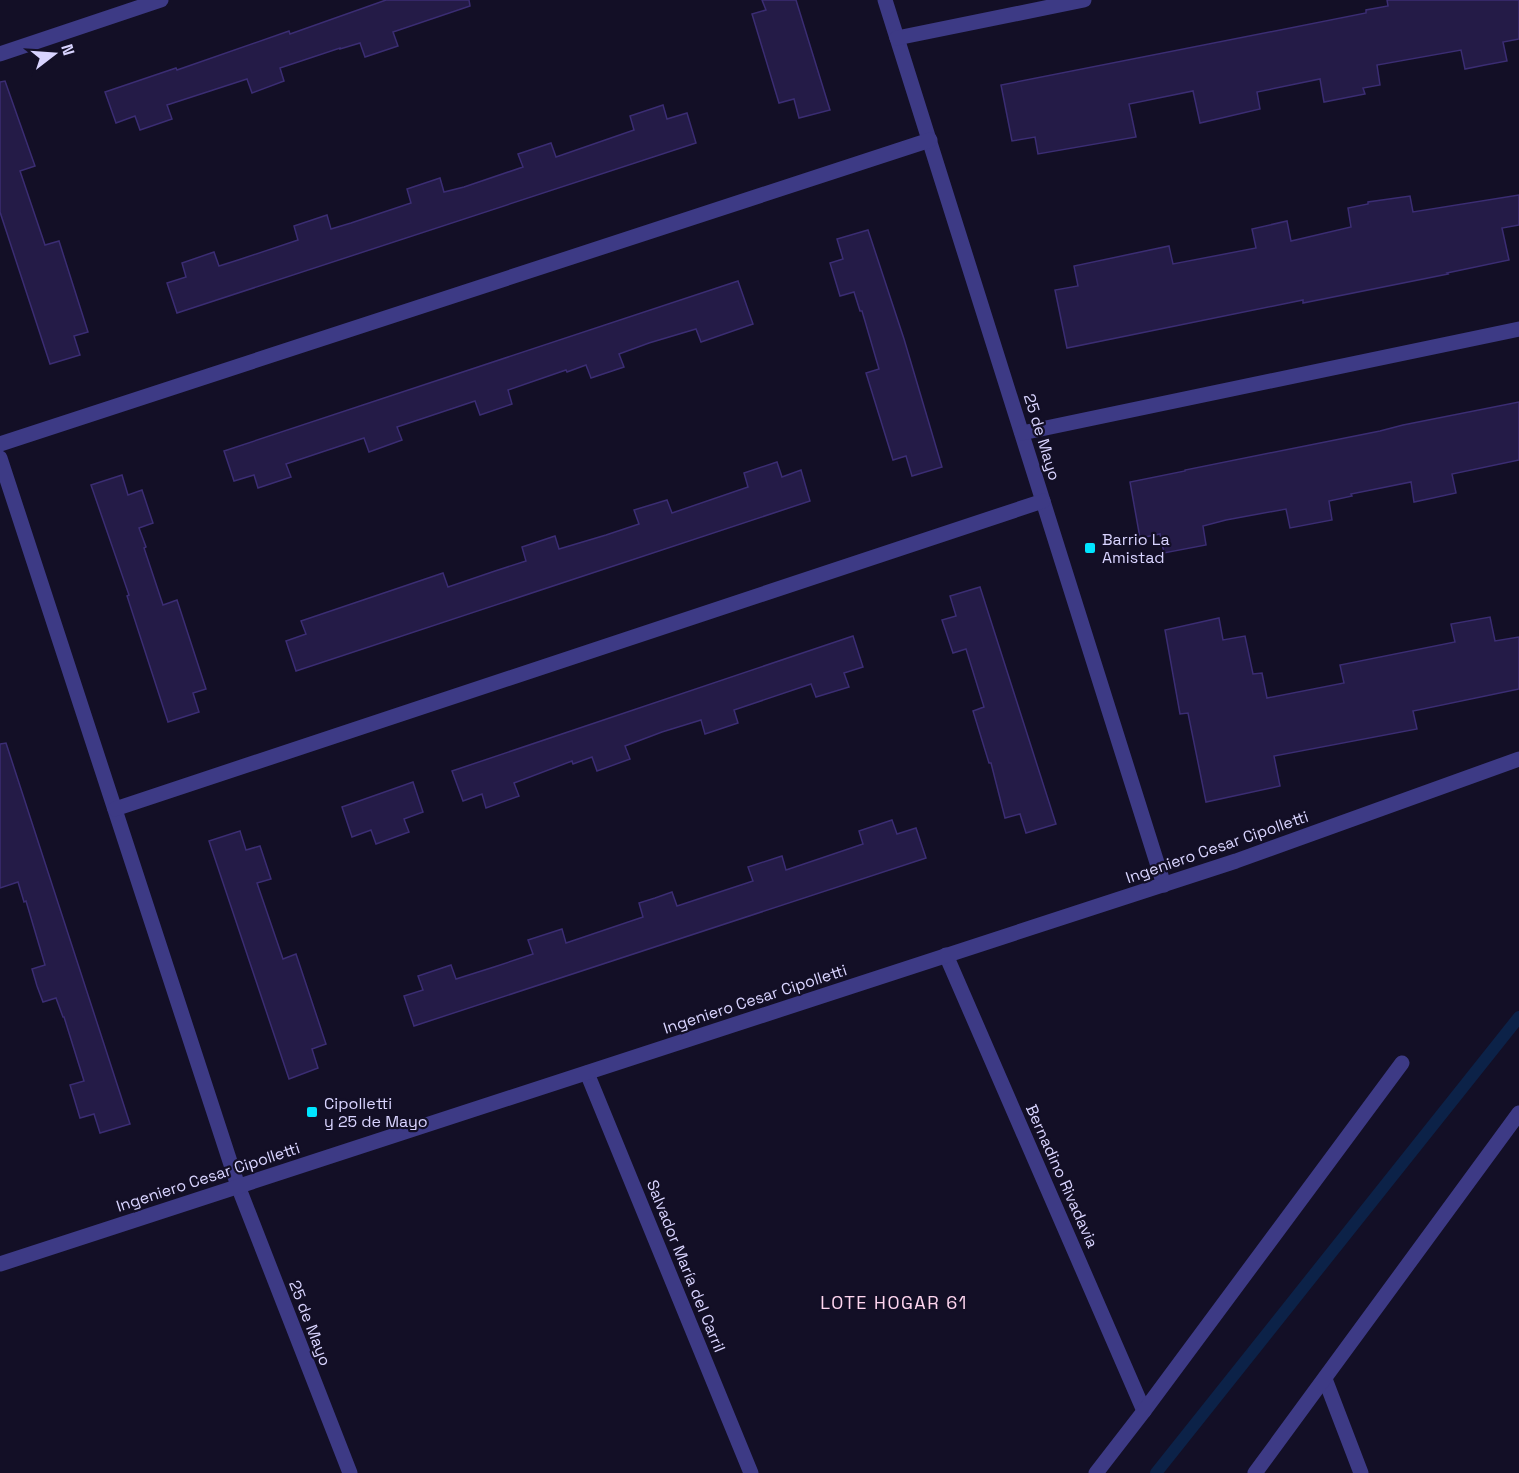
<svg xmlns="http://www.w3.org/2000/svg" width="1519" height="1473" viewBox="0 0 1519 1473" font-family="'Space Grotesk',sans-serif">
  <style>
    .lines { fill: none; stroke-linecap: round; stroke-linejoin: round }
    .stream { stroke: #0c2248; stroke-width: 12 }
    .building { fill: #241b47; stroke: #3b2d73; stroke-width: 1.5 }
    .minor { stroke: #3d3a85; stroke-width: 15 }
    .poi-dot { fill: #00e5ff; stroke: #130f26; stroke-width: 2 }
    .labels { text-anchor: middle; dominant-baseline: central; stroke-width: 4.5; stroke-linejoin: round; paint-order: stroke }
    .street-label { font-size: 16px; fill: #d9d4ff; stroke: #130f26 }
    .poi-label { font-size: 16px; fill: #d9d4ff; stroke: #130f26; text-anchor: start }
    .neighbourhood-label { font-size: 18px; letter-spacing: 1.5px; fill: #ffd6f0; stroke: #130f26 }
  </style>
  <rect width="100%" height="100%" fill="#130f26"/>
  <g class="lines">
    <polyline class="stream" points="1156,1473 1519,1017"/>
  </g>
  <g class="building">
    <polygon points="386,0 469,0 470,6 393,32 398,46 365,57 360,43 340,49 340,48 280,68 284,81 252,93 247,79 167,105 172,119 140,130 135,116 116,123 105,92 176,68 177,70 289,31 290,34"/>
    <polygon points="762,0 796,0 830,110 799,118 794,99 779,103 752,14 766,10"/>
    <polygon points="1387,0 1519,0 1519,39 1503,42 1507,61 1485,65 1465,69 1461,50 1377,65 1380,85 1363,88 1365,94 1324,102 1320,79 1257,92 1260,109 1200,123 1193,91 1129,104 1136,137 1038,154 1035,137 1012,141 1001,85 1366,13 1366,10 1388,6"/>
    <polygon points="5,81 35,166 20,171 45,245 59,241 88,332 74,336 80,355 50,364 0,212 0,82"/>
    <polygon points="663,105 667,119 687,113 696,143 177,313 167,283 186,277 182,263 214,252 219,266 238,260 298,240 294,226 327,215 331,229 351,223 411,203 407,189 440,178 444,192 464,187 523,167 518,154 551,143 556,157 634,130 630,116"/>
    <polygon points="1519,195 1519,225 1502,228 1509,260 1447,273 1448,274 1303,303 1303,300 1067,348 1055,290 1078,286 1074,266 1169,246 1173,264 1256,248 1252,229 1287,221 1291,241 1351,227 1348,208 1368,204 1368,202 1410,196 1413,212"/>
    <polygon points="868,230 904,339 942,467 912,476 906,456 893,460 866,373 879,369 862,311 860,311 854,292 840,296 830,263 843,259 837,239"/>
    <polygon points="738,281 753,324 701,342 696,329 649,343 619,354 624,367 591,378 586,365 567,372 566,370 508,390 512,404 480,415 475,401 397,427 402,440 369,452 364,438 286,464 291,477 258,488 254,475 234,481 224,451"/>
    <polygon points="1519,402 1519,460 1452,474 1456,493 1414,502 1411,482 1351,494 1352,496 1329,501 1332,520 1290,528 1286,509 1226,520 1203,526 1206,545 1164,553 1160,534 1140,538 1130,482 1185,471 1185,470 1380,431 1403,425"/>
    <polygon points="777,462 782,477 801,470 810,501 296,671 286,641 306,634 301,621 443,573 448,587 495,571 526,561 522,547 555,536 559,549 606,535 639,524 634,510 667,500 672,513 748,487 744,473"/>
    <polygon points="122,475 128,495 142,490 153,523 139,528 146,547 144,548 163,605 177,600 206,689 193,693 199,712 168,722 127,596 129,595 91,485"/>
    <polygon points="980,587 1056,824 1026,833 1020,814 1005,818 991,763 989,763 973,711 984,707 966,649 953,653 942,620 956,616 950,596"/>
    <polygon points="1490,617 1495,641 1519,637 1519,689 1413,711 1417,729 1274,756 1280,786 1206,802 1188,713 1180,714 1165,630 1219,618 1223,640 1245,636 1253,674 1262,673 1267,698 1344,683 1340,665 1455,642 1451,624"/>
    <polygon points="853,636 863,667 844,673 849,687 816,697 811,684 734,710 738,723 705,734 701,720 662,732 625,746 630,759 597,771 592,757 573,764 572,761 514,783 519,796 486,808 482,794 463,801 452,771"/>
    <polygon points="6,743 130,1124 100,1133 94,1114 80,1118 70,1085 84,1081 64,1017 63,1017 56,998 43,1002 37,986 32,969 45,965 26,901 24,902 18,882 0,888 0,744"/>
    <polygon points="413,782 423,812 404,819 409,832 376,844 371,830 352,837 342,807"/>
    <polygon points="892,820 897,834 916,828 926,858 414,1026 404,996 423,990 418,976 451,965 456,979 494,967 533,954 528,940 562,929 566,943 643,917 639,903 655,898 672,892 677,906 753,881 748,867 782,856 786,870 863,844 859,831"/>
    <polygon points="240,831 246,850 260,846 271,879 257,883 283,959 296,954 326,1044 312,1049 318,1068 289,1079 209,841"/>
  </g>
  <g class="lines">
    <g class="minor">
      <polyline points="885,0 1164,885"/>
      <polyline points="897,38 1084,0"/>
      <polyline points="0,54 161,0"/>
      <polyline points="1022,433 1519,329"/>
      <polyline points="0,444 930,140"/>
      <polyline points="0,458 238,1186 350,1473"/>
      <polyline points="115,809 1043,501"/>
      <polyline points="946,955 1144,1411"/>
      <polyline points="587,1073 751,1473"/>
      <polyline points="0,1264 1236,861 1519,759"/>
      <polyline points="1325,1379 1361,1473"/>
      <polyline points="1096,1473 1144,1411 1402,1063"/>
      <polyline points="1255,1473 1519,1113"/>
    </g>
  </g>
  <g class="poi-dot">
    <rect x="1084" y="542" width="12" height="12" rx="3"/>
    <rect x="306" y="1106" width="12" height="12" rx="3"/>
  </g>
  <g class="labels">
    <g class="street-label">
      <text transform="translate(1042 437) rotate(73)">25 de Mayo</text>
      <text transform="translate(1217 847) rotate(-19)">Ingeniero Cesar Cipolletti</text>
      <text transform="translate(755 999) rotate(-18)">Ingeniero Cesar Cipolletti</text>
      <text transform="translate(1062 1176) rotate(66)">Bernadino Rivadavia</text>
      <text transform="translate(208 1177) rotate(-18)">Ingeniero Cesar Cipolletti</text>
      <text transform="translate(686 1266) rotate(68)">Salvador María del Carril</text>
      <text transform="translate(310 1323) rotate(69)">25 de Mayo</text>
    </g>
    <g class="poi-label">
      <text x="1102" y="539">Barrio La<tspan x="1102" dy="18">Amistad</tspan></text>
      <text x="324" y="1103">Cipolletti<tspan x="324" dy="18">y 25 de Mayo</tspan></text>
    </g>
    <g class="neighbourhood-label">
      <text x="894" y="1302">LOTE HOGAR 61</text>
    </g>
  </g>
  <g transform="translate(54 54) rotate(73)" stroke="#130f26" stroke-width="4.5" paint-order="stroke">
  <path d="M0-4.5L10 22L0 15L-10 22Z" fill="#d9d4ff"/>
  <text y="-9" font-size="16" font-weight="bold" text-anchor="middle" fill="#d9d4ff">N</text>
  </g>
</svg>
